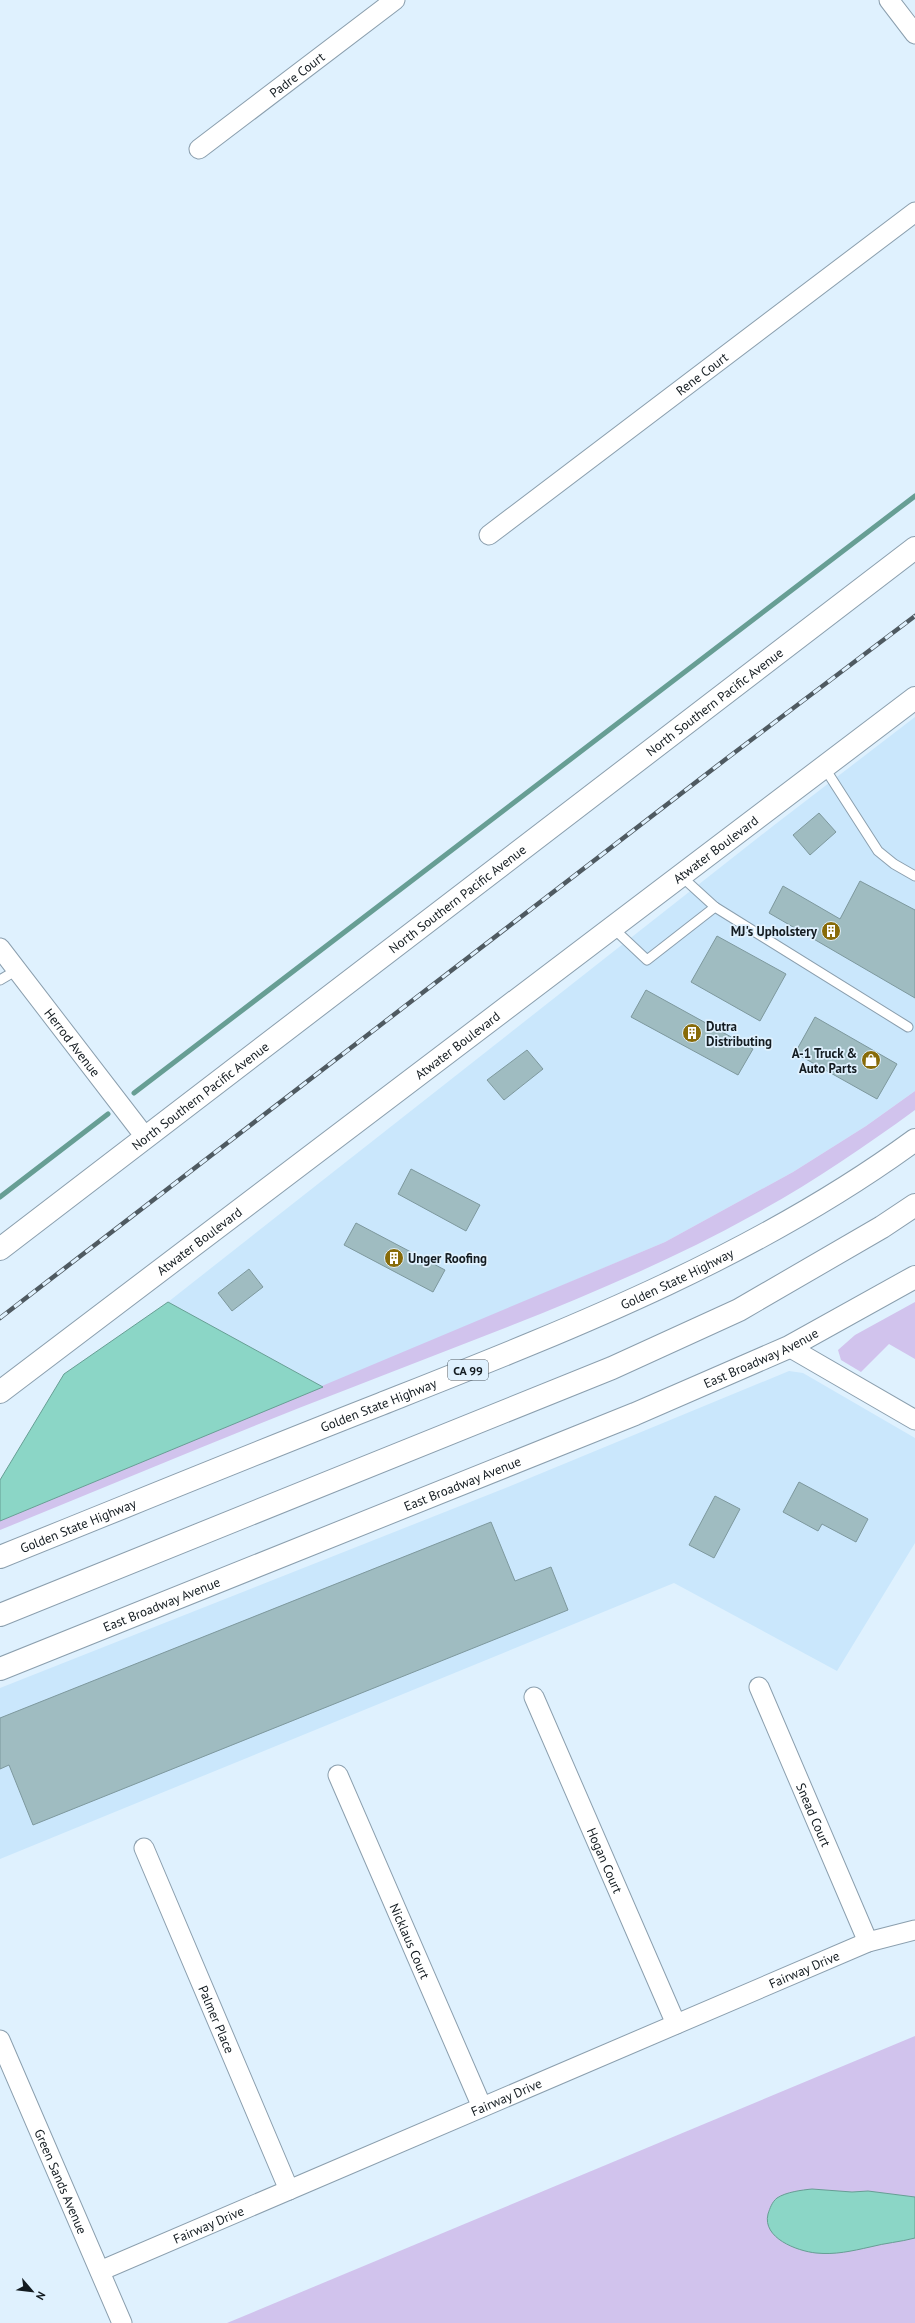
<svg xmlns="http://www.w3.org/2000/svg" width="915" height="2323" viewBox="0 0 915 2323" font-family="'PT Sans',sans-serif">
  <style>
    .built { fill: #cae7fc }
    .green { fill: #d1c3ed }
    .water { fill: #8bd6c6; stroke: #679e94 }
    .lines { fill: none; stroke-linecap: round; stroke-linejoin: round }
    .stream { stroke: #679e94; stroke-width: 5 }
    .building { fill: #9fbcc1; stroke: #7d989d }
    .lane-casing { stroke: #8b9fae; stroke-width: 11 }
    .street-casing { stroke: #8b9fae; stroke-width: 21 }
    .secondary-casing { stroke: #8b9fae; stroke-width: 24 }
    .highway-casing { stroke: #8b9fae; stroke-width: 24 }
    .lane { stroke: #fff; stroke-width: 9 }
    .street { stroke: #fff; stroke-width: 19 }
    .secondary { stroke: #fff; stroke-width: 22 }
    .highway { stroke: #fff; stroke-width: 22 }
    .rail-casing { stroke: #4f5a61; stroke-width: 4.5 }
    .rail { stroke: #dff1fe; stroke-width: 3; stroke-dasharray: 9; stroke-linecap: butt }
    .labels { text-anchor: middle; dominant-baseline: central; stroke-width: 3.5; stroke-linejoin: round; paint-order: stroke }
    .shield { fill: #dff1fe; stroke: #505b63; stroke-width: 1 }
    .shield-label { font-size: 12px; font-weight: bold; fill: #131b20 }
    .street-label { font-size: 13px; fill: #131b20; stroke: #dff1fe }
    .poi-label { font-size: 13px; font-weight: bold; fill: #131b20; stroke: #dff1fe; text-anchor: end }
  </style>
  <rect width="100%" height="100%" fill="#dff1fe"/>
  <g class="built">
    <polygon points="915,717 915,1091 866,1126 793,1172 665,1242 323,1387 168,1302 773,826"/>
    <polygon points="789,1371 803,1373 915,1438 915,1543 837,1671 674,1583 0,1859 0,1688 508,1487"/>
  </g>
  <g class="green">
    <path d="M915 1091V1110C863 1148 810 1184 753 1215 625 1286 485 1335 348 1389 231 1434 116 1483 0 1530V1521L665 1242 793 1172 866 1126Z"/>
    <polygon points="915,1302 915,1359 889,1344 861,1372 841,1360 838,1350 855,1335"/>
    <polygon points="915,2036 915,2323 227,2323"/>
  </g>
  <g class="water">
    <polygon points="168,1302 323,1387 0,1521 0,1480 64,1374"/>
    <path d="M812 2189 852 2192 868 2191 915 2197V2238C900 2242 885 2243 870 2247 852 2251 835 2255 816 2253 797 2251 762 2238 768 2214 770 2208 772 2202 777 2198 786 2192 802 2190 812 2189Z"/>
  </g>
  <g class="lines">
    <g class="stream">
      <polyline points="134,1093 915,496"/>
      <polyline points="0,1197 108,1114"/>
    </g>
  </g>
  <g class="building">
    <polygon points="819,813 836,832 810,855 793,835"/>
    <polygon points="860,881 915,910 915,998 769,913 783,886 840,919"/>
    <polygon points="717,936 786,974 760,1021 691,982"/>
    <polygon points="646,990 753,1049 738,1075 631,1017"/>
    <polygon points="815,1017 897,1064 877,1099 795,1053"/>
    <polygon points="527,1050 543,1069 504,1100 487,1080"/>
    <polygon points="411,1169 480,1205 466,1231 398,1194"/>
    <polygon points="356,1223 445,1270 433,1292 344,1245"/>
    <polygon points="249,1269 263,1287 232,1311 218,1293"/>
    <polygon points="799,1482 868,1519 856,1542 822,1524 818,1531 783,1512"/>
    <polygon points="715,1496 740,1509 714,1558 689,1545"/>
    <polygon points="491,1522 515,1581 551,1567 568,1610 33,1825 9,1765 0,1769 0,1718"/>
  </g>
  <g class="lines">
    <g class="lane-casing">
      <g id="lane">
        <polyline points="824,767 878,851 894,864 915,876"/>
        <polyline points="681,876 715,907 908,1027"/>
        <polyline points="613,928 647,960 715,907"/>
        <polyline points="0,980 17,970"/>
      </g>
    </g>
    <g class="street-casing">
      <g id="street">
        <polyline points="889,0 915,34"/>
        <path id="s1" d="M199 149 395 0"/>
        <path id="s2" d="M489 535 915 212"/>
        <path id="s3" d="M0 948 146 1138"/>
        <polyline points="789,1347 915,1420"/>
        <path id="s4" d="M759 1687 868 1942"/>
        <path id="s5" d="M534 1697 676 2024"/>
        <path id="s6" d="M338 1775 482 2107"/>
        <path id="s7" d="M144 1848 289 2190"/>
        <path id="s8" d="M0 2040 122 2323"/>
        <path id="s9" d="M100 2271 868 1942 915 1930"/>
      </g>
    </g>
    <g class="secondary-casing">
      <g id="secondary">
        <path id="s10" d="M0 1249 915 548"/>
        <path id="s11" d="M0 1392 915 698"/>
        <path id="s12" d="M0 1669 635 1414 789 1347 915 1277"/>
      </g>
    </g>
    <g class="highway-casing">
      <g id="highway">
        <path id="s13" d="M0 1557C127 1506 253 1454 381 1404 565 1331 754 1258 915 1140"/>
        <polyline points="0,1615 612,1368 739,1310 882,1227 915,1205"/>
      </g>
    </g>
    <use href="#lane" class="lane"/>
    <use href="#street" class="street"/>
    <use href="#secondary" class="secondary"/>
    <use href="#highway" class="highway"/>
    <g class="rail-casing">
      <polyline id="rail" points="0,1318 726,759 915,616"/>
    </g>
    <use href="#rail" class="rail"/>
  </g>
  <defs>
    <g id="building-disc" transform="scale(1)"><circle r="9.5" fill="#886b09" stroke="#dff1fe"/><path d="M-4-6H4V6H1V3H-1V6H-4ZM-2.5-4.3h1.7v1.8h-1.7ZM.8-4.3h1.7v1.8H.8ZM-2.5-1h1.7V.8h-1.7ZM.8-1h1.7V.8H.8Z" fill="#fff"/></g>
    <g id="shop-disc" transform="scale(1)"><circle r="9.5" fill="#886b09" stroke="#dff1fe"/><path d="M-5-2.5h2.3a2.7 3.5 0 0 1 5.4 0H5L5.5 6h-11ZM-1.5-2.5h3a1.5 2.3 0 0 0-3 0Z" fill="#fff"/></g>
  </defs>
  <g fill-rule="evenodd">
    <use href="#building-disc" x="831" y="931"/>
    <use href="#building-disc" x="692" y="1033"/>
    <use href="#shop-disc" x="871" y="1060"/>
    <use href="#building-disc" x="394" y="1258"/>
  </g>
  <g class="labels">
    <rect class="shield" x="448" y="1360" width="40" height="20" rx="3"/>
    <g class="shield-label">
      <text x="468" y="1370">CA 99</text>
    </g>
    <g class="street-label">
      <text stroke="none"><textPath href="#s1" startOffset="123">Padre Court</textPath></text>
      <text stroke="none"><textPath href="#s2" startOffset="267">Rene Court</textPath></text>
      <text stroke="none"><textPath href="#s10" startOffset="900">North Southern Pacific Avenue</textPath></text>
      <text stroke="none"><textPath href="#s11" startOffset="898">Atwater Boulevard</textPath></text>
      <text stroke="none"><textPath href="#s10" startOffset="576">North Southern Pacific Avenue</textPath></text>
      <text stroke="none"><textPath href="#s3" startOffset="119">Herrod Avenue</textPath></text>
      <text stroke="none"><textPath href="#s11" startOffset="574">Atwater Boulevard</textPath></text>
      <text stroke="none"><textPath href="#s10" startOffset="252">North Southern Pacific Avenue</textPath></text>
      <text stroke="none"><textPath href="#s11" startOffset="250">Atwater Boulevard</textPath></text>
      <text stroke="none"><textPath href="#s13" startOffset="732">Golden State Highway</textPath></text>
      <text stroke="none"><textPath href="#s12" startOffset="822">East Broadway Avenue</textPath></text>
      <text stroke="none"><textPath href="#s13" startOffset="408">Golden State Highway</textPath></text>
      <text stroke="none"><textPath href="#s12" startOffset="498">East Broadway Avenue</textPath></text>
      <text stroke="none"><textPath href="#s13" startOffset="84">Golden State Highway</textPath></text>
      <text stroke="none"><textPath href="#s12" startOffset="174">East Broadway Avenue</textPath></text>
      <text stroke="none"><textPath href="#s4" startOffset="139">Snead Court</textPath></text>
      <text stroke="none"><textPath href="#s5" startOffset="178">Hogan Court</textPath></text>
      <text stroke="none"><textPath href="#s6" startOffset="181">Nicklaus Court</textPath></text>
      <text stroke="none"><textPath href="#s9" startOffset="766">Fairway Drive</textPath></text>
      <text stroke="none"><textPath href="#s7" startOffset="186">Palmer Place</textPath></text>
      <text stroke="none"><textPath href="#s9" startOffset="442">Fairway Drive</textPath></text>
      <text stroke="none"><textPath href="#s8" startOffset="154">Green Sands Avenue</textPath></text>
      <text stroke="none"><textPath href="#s9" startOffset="118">Fairway Drive</textPath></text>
    </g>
    <g class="poi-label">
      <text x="817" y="931">MJ's Upholstery</text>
      <text x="706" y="1026" text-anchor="start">Dutra<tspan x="706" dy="15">Distributing</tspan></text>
      <text x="857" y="1053">A-1 Truck &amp;<tspan x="857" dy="15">Auto Parts</tspan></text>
      <text x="408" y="1258" text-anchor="start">Unger Roofing</text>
    </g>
  </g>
  <g transform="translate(32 2291) rotate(118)" stroke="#dff1fe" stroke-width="3" paint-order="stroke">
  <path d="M0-3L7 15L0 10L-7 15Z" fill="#131b20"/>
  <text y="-6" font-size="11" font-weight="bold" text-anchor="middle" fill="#131b20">N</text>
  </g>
</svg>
